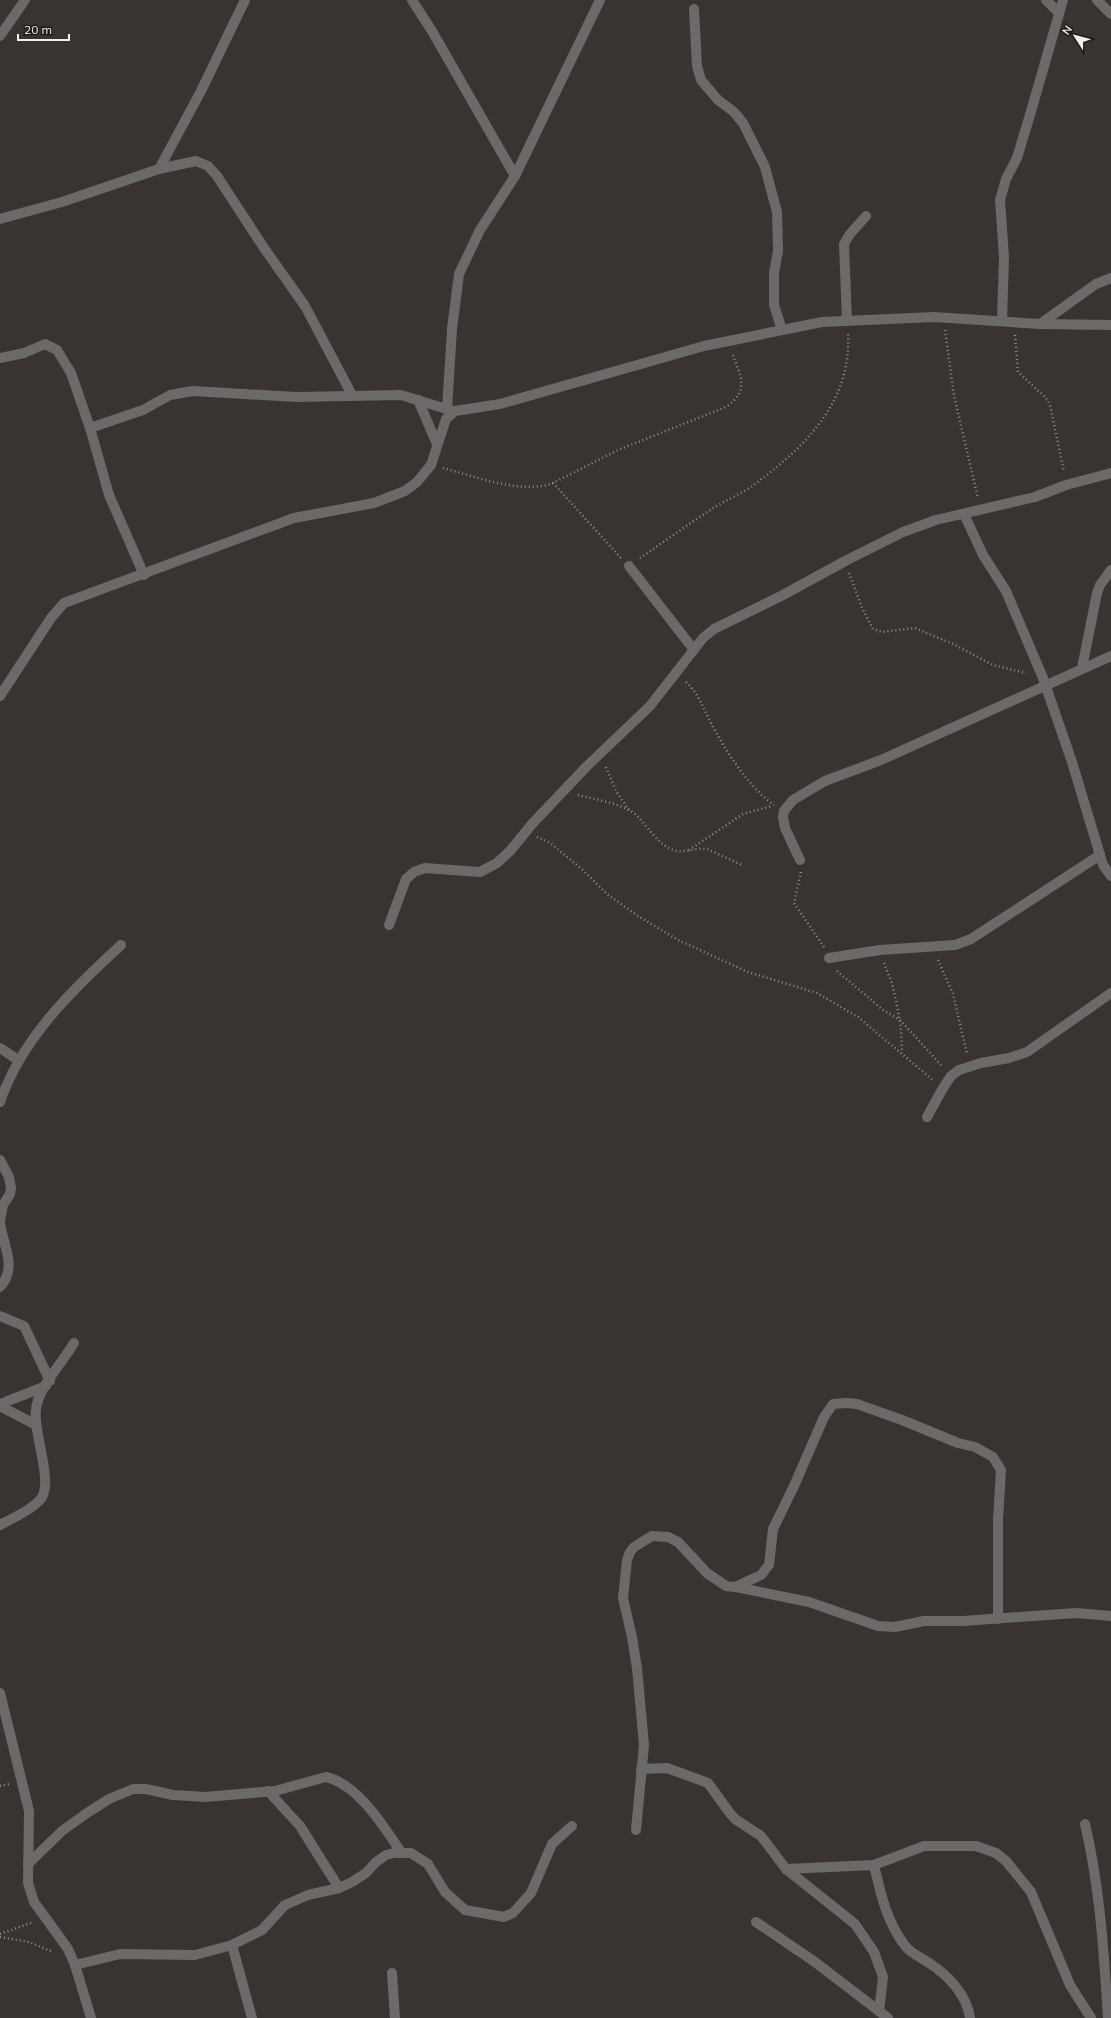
<svg xmlns="http://www.w3.org/2000/svg" width="1111" height="2018" viewBox="0 0 1111 2018" font-family="Mulish,sans-serif">
  <style>
    .lines { fill: none; stroke-linecap: round; stroke-linejoin: round }
    .path { stroke: #918d8a; stroke-width: 2.5; stroke-dasharray: 1 3; stroke-linecap: butt }
    .minor { stroke: #6c6969; stroke-width: 10 }
  </style>
  <rect width="100%" height="100%" fill="#393431"/>
  <g class="lines">
    <g class="path">
      <polyline points="945,330 954,396 978,498"/>
      <polyline points="1015,335 1018,372 1046,398 1050,405 1064,472"/>
      <path d="M443 468C474 476 522 495 553 483L618 450 726 407C750 390 741 377 732 353"/>
      <polyline points="553,483 621,558"/>
      <path d="M640 558C665 541 690 523 715 507 728 499 743 493 755 484 806 446 852 401 848 333"/>
      <polyline points="849,573 862,608 873,629 882,632 915,628 953,644 993,665 1026,673"/>
      <path d="M686 682C699 694 703 708 711 723 725 750 749 788 774 805"/>
      <polyline points="606,767 616,791 629,810"/>
      <path d="M578 795C593 799 625 804 636 815 648 826 657 844 673 850 685 854 696 847 707 849L742 865"/>
      <polyline points="537,837 549,842 584,871 607,894 638,916 678,940 748,972 817,993 858,1017 934,1081"/>
      <polyline points="689,850 743,814 772,806"/>
      <polyline points="801,872 794,903 824,947"/>
      <polyline points="938,960 953,994 967,1054"/>
      <path d="M884 963C886 970 890 977 892 984 898 1007 902 1030 902 1053"/>
      <polyline points="837,971 883,1010 900,1020 942,1066"/>
      <polyline points="0,1786 9,1784"/>
      <polyline points="0,1934 33,1922"/>
      <polyline points="0,1937 29,1942 53,1952"/>
    </g>
    <g class="minor">
      <polyline points="412,0 432,31 515,176"/>
      <polyline points="1046,0 1059,13"/>
      <polyline points="1097,0 1111,14"/>
      <polyline points="694,9 697,66 701,80 718,100 734,112 743,123 765,167 777,212 778,251 774,273 774,305 782,330"/>
      <polyline points="0,36 25,0"/>
      <polyline points="159,169 201,91 245,0"/>
      <polyline points="0,219 62,202 159,169 196,161 208,166 217,176 264,248 305,306 352,395"/>
      <polyline points="847,321 844,244 850,234 866,216"/>
      <polyline points="1002,321 1004,257 1000,200 1006,179 1017,158 1032,108 1063,0"/>
      <polyline points="1040,324 1096,284 1111,278"/>
      <polyline points="0,358 24,353 45,344 57,350 71,373 90,428 109,495 144,575"/>
      <polyline points="418,400 437,444"/>
      <polyline points="447,409 452,329 459,274 480,230 515,176 600,0"/>
      <polyline points="90,428 143,410 170,395 193,391 297,397 401,395 453,411"/>
      <polyline points="964,514 983,555 1006,591 1043,678 1072,762 1103,865 1111,876"/>
      <polyline points="629,566 694,650"/>
      <polyline points="1082,668 1097,593 1100,585 1111,570"/>
      <polyline points="0,696 51,618 64,603 294,518 374,503 405,491 417,482 431,465 446,419 455,411 500,404 704,346 822,322 934,317 1040,324 1111,325"/>
      <polyline points="800,860 785,828 783,817 784,811 793,800 825,781 881,760 1111,656"/>
      <polyline points="389,925 406,879 414,872 425,868 480,872 497,863 510,851 532,824 587,766 650,706 703,638 714,629 783,595 847,560 903,532 936,520 1035,497 1066,485 1111,473"/>
      <polyline points="829,958 880,950 955,945 971,939 1100,855"/>
      <polyline points="0,1048 18,1060"/>
      <path d="M0 1102C22 1038 72 990 121 945"/>
      <polyline points="927,1117 943,1088 951,1076 959,1070 981,1063 1009,1058 1027,1052 1111,993"/>
      <polyline points="0,1160 9,1177 11,1188 10,1194 3,1205 0,1220"/>
      <path d="M0 1223C3 1246 18 1267 0 1287"/>
      <polyline points="0,1316 24,1326 50,1381"/>
      <polyline points="0,1404 46,1386"/>
      <polyline points="0,1406 36,1425"/>
      <path d="M0 1525C13 1518 28 1512 39 1501 56 1486 32 1432 36 1409 38 1388 63 1362 74 1343"/>
      <polyline points="736,1587 809,1602 878,1626 895,1627 924,1621 963,1621 1076,1613 1111,1616"/>
      <polyline points="0,1693 29,1811 28,1883 34,1902 68,1949 75,1965 91,2018"/>
      <polyline points="641,1769 667,1768 708,1783 729,1812 735,1819 761,1836 786,1869 855,1924 874,1952 883,1977 879,2011"/>
      <polyline points="268,1791 300,1826 339,1888"/>
      <path d="M1085 1824C1100 1887 1104 1954 1108 2018"/>
      <polyline points="636,1830 644,1745 637,1668 632,1637 623,1598 627,1560 630,1552 634,1547 652,1536 668,1537 678,1542 707,1573 726,1586 735,1587 761,1575 769,1565 773,1529 794,1486 824,1417 833,1404 846,1403 857,1404 902,1420 958,1443 975,1447 993,1457 1001,1470 998,1520 998,1619"/>
      <path d="M28 1864 62 1831 87 1813 109 1799 133 1789H146L173 1795 205 1797 275 1791 326 1777C358 1784 384 1827 401 1852"/>
      <path d="M874 1865C881 1895 887 1923 906 1947 912 1954 922 1958 929 1963 948 1975 967 1995 970 2018"/>
      <polyline points="786,1869 874,1865 924,1846 976,1846 996,1853 1006,1861 1031,1892 1070,1985 1091,2018"/>
      <polyline points="756,1922 815,1962 888,2018"/>
      <polyline points="232,1945 252,2018"/>
      <polyline points="75,1965 120,1954 195,1955 232,1945 262,1930 285,1905 308,1895 339,1888 352,1882 366,1873 376,1862 386,1855 394,1853 411,1853 428,1864 445,1892 465,1910 504,1917 513,1913 531,1893 552,1844 572,1826"/>
      <polyline points="392,1973 395,2018"/>
    </g>
  </g>
  <g transform="translate(1075 36) rotate(306)" stroke="#1e1c1b" stroke-width="3" paint-order="stroke">
  <path d="M0-3L7 15L0 10L-7 15Z" fill="#f3f0ed"/>
  <text y="-6" font-size="11" font-weight="bold" text-anchor="middle" fill="#f3f0ed">N</text>
  </g>
  <path d="M18 34v6h51v-6" fill="none" stroke="#f3f0ed" stroke-width="2"/>
  <text x="24" y="34" font-size="12" fill="#f3f0ed" stroke="#1e1c1b" stroke-width="3" paint-order="stroke">20 m</text>
</svg>
